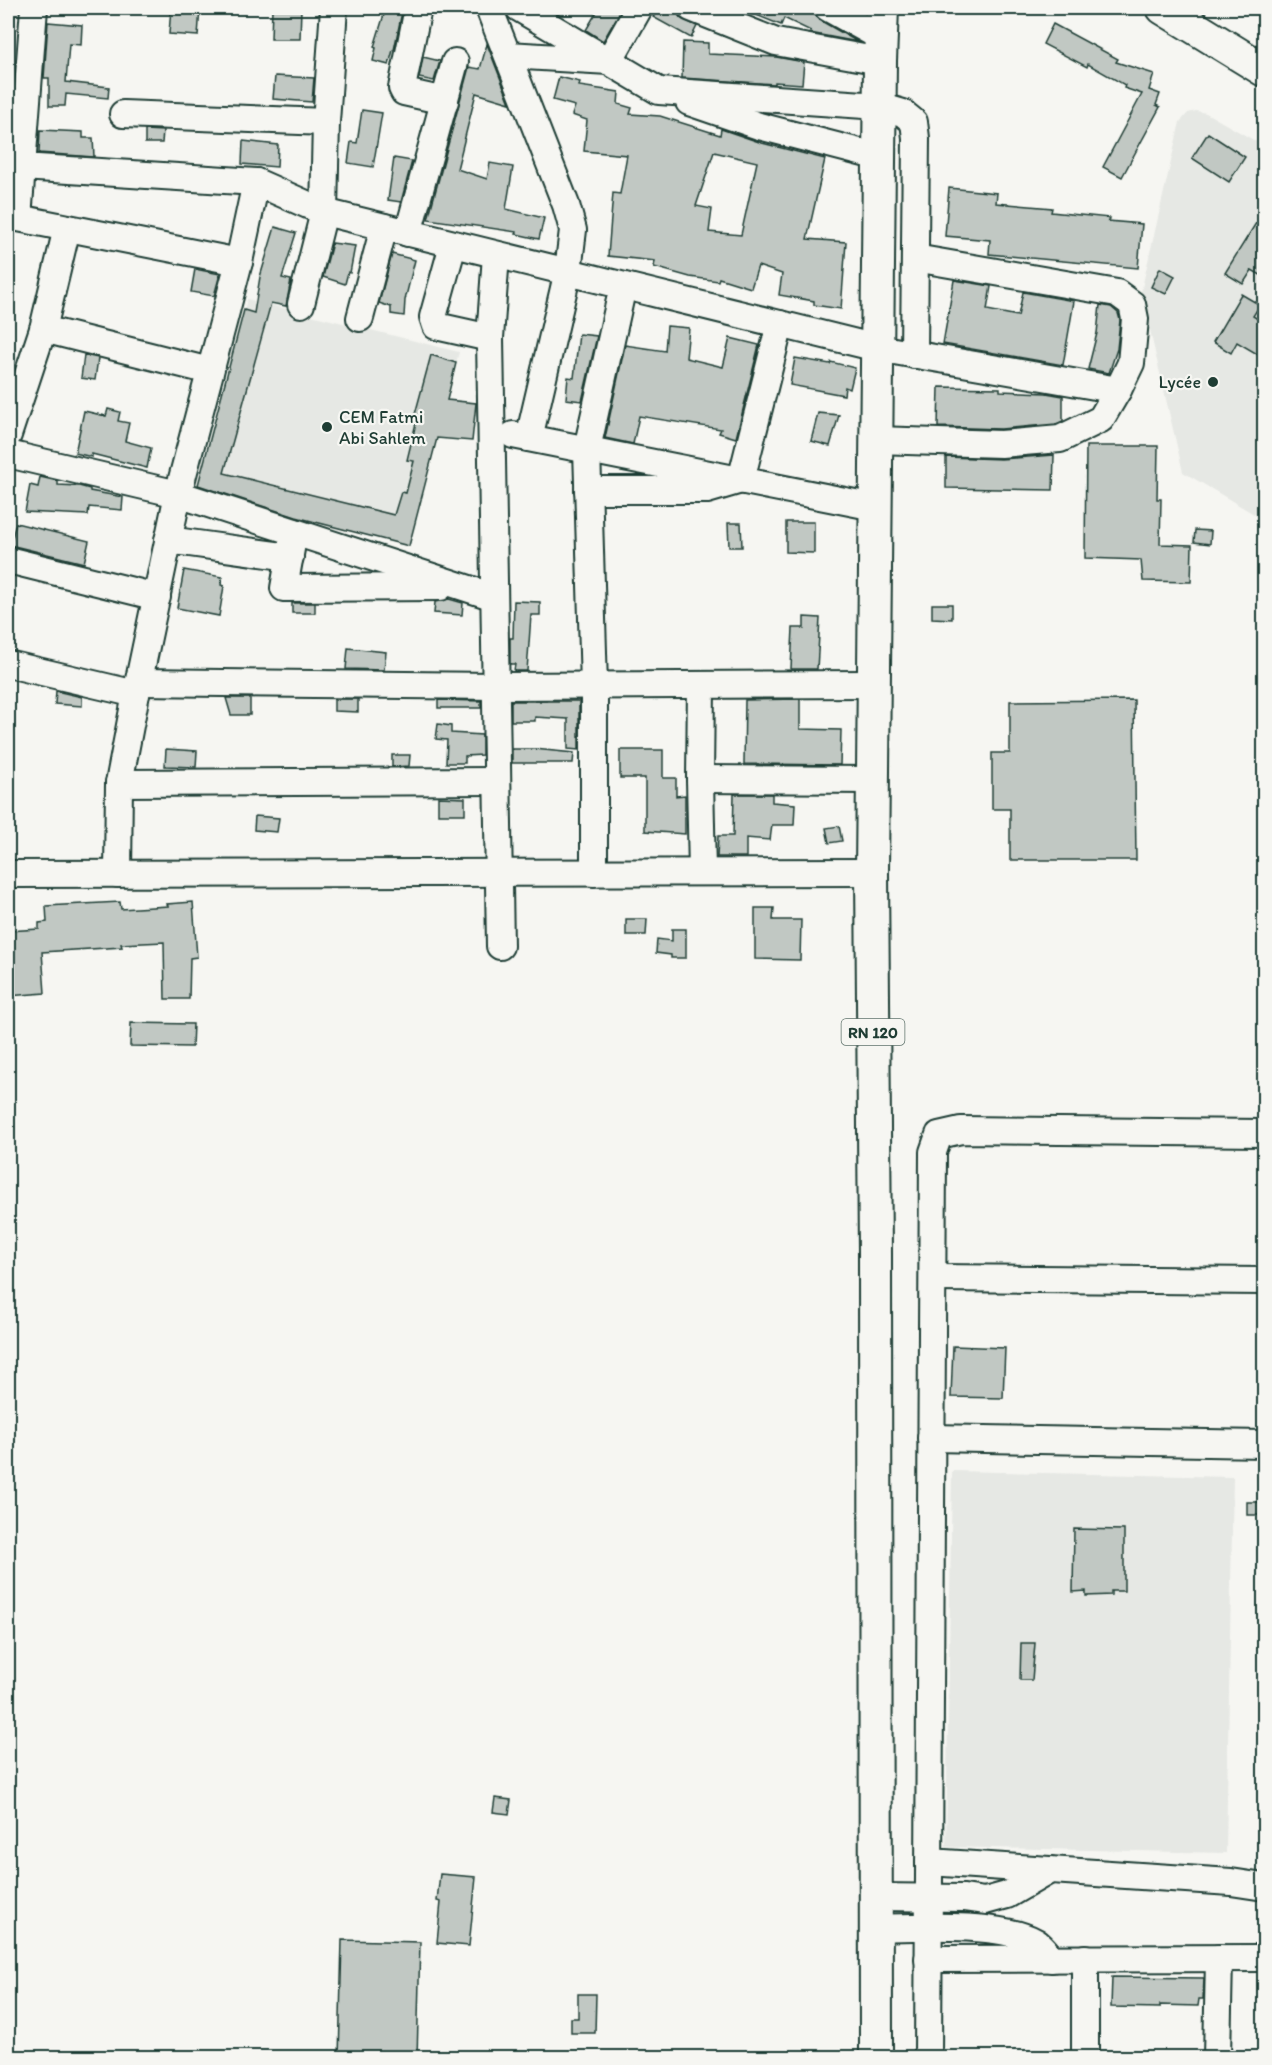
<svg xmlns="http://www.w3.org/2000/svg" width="1272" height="2065" viewBox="0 0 1272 2065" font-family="Itim,sans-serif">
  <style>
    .built { fill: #e6e8e4 }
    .building { fill: #c1c8c3; stroke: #1f3d34; stroke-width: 1.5; fill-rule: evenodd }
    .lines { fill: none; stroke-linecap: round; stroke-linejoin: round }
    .minor-casing { stroke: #1f3d34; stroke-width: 30 }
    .major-casing { stroke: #1f3d34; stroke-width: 36 }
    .minor { stroke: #f6f6f2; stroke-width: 26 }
    .major { stroke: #f6f6f2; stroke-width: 32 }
    .poi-dot { fill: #1f3d34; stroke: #f6f6f2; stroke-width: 2 }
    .labels { text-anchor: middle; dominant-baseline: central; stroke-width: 4.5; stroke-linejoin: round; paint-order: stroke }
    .shield { fill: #f6f6f2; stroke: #60746d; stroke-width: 1.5 }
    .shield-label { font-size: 16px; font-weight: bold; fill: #1f3d34 }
    .poi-label { font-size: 18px; fill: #1f3d34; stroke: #f6f6f2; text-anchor: end }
  </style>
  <rect width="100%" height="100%" fill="#f6f6f2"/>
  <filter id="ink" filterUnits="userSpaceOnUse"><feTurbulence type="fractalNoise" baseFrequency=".0167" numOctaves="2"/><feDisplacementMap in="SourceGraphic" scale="12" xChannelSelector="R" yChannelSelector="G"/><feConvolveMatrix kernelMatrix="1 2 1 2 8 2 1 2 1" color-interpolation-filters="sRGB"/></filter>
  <g filter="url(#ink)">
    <g class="built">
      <polygon points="1196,111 1206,113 1264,146 1264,520 1183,472 1141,292 1180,122 1188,113"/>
      <polygon points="247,299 459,352 409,546 196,491"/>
      <polygon points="952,1471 1233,1477 1226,1853 946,1847"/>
    </g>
    <g class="building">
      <polygon points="171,8 200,8 198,36 169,34"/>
      <polygon points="272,8 301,8 300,39 271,39"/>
      <polygon points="386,8 402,12 394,50 393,50 389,65 373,61 376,48 374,47"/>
      <polygon points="599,8 622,8 603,41 586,30"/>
      <polygon points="659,8 676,8 680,18 697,26 691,38 653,17"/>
      <polygon points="739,8 813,8 815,15 821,21 858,42 810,33 811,31 784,18 781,25"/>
      <polygon points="48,22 82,25 81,45 69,44 66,82 109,87 108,98 66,94 65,106 49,106 49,78 44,78"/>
      <polygon points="1053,24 1118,59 1116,62 1154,74 1149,90 1160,94 1156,105 1160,107 1122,177 1103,167 1142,94 1124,88 1125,85 1088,64 1087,67 1043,44"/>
      <polygon points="683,42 708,43 708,54 776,57 804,62 802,84 775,82 775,84 682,78"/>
      <polygon points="487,44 510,103 476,93 457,169 487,179 490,163 513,167 506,209 544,218 539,239 516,234 517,232 428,219 469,67 480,69"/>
      <polygon points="423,57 440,61 434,81 419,78"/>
      <polygon points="275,76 314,78 312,102 273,99"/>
      <path d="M559 77 580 82 579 86 619 92 618 104 632 108 630 114 660 116 720 135 721 129 762 143 825 159 807 239 846 242 841 309 814 305V301L779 295 782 274 758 266 751 288 719 278 718 281 690 277 654 267 655 261 608 256 613 193 620 194 627 155 584 151 587 120 572 115 575 106 553 100ZM714 152 757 162 741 235 709 232 712 209 696 206Z"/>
      <polygon points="362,110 382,113 373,167 348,163 351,142 357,143"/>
      <polygon points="40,130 83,132 83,138 93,138 94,157 39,153"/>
      <polygon points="145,130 163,131 162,143 145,143"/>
      <polygon points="1208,133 1245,157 1229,182 1192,158"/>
      <polygon points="243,141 278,145 277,167 242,164"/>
      <polygon points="394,158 412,161 401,202 388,200"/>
      <polygon points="949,188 997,193 996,203 1052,208 1051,212 1110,218 1108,221 1142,224 1138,268 989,254 990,240 945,236"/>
      <polygon points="1256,223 1264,228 1264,277 1252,270 1243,284 1225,273"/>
      <polygon points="275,227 296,233 282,278 291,280 286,306 271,303 224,473 394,515 401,492 406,493 414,461 407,460 417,419 414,418 431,355 456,363 447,400 476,403 472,441 437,438 409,546 296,517 198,485 244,310 254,313 260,277"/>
      <polygon points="332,243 355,246 350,273 348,272 345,284 323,277"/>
      <polygon points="392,254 415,260 405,300 404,316 391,314 391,307 379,303"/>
      <polygon points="1160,268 1175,276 1166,294 1151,287"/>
      <polygon points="195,269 220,274 214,296 191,292"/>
      <polygon points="954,280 991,286 987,310 1018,316 1023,292 1074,301 1063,365 943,344"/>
      <polygon points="1241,294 1260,305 1253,316 1264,323 1264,358 1237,342 1231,353 1213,342"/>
      <polygon points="1100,305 1111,307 1118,313 1120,320 1117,349 1109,373 1088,369 1097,333"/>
      <polygon points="667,326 689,328 686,358 723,367 730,338 759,345 736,438 719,433 721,429 639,416 633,444 605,438 625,345 665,351"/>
      <polygon points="579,334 597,336 582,401 566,399 568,377 574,378"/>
      <polygon points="84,355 98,358 95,380 81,378"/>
      <polygon points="795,358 830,364 831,362 855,368 850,389 845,387 844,395 790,385"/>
      <polygon points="939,387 1000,388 1000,391 1046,393 1063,396 1063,421 1056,424 1001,429 938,427"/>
      <polygon points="108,409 120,412 118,421 129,423 125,441 151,448 147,468 92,454 92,457 75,453 84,411 106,416"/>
      <polygon points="818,413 839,415 830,446 811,441"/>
      <polygon points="1086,446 1158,446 1157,499 1161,499 1160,544 1192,545 1191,582 1143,581 1141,560 1085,558"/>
      <polygon points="1054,455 1053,490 946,488 946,457 1001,459"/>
      <polygon points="40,477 58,481 58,485 79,486 90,489 90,491 123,497 122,510 89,507 88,515 25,512 30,485 38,487"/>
      <polygon points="786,522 814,522 814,553 786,552"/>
      <polygon points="16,523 89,541 84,563 10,545"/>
      <polygon points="728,523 741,523 742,547 729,547"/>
      <polygon points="1195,530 1211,531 1210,544 1194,542"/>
      <polygon points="184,570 222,577 221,585 224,586 219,616 177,608"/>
      <polygon points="449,599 463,603 462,615 434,613 435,602"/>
      <polygon points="514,601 540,602 540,615 531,615 527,671 514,671 515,664 510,664 510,638 513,638"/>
      <rect x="292" y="603" width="23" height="10"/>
      <polygon points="932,604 952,604 952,619 932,618"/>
      <polygon points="804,617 820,618 817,669 791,669 793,628 804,628"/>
      <polygon points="348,648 386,652 384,670 346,669"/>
      <polygon points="56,691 82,697 82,706 55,704"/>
      <polygon points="226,698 250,698 250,715 231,715"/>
      <polygon points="334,699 358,699 358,712 334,711"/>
      <polygon points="800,699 800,729 841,730 840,765 744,764 745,700"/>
      <polygon points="438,700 481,701 481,708 438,708"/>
      <polygon points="1134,700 1136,860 1010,860 1010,809 992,809 992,753 1010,753 1010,701"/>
      <polygon points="511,701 579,701 579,750 568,749 568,719 535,717 535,721 511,721"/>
      <polygon points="438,724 451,726 451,733 482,735 482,755 465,756 465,763 446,763 447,740 436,739"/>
      <polygon points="166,749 197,751 196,767 165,766"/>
      <polygon points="512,749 534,749 574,753 573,763 512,763"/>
      <polygon points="620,750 663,750 663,778 676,778 676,796 685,795 685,834 645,831 645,778 620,778"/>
      <polygon points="392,755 410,755 409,766 392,767"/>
      <polygon points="734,794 772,794 772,802 795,804 794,825 772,825 770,840 746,838 746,857 717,857 718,836 733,836"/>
      <polygon points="438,797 465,798 465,814 438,814"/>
      <polygon points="255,816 279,818 277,832 254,830"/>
      <polygon points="839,826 842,841 829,843 826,828"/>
      <polygon points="120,902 121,909 168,906 167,904 193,902 197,957 190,958 189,999 165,999 164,942 121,944 122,947 42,952 45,993 8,996 8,931 39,929 39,923 47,922 46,906"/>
      <polygon points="755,908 774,908 773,920 801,920 800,960 755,959"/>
      <polygon points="626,919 647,919 646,935 626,935"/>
      <polygon points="672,929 686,929 686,958 671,958 671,955 656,953 657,939 672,941"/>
      <polygon points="131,1023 193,1024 192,1047 130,1046"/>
      <polygon points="953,1346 1005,1348 1003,1398 951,1397"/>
      <rect x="1247" y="1502" width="17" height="13"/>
      <polygon points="1074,1529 1124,1530 1124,1591 1111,1591 1111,1595 1086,1596 1086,1591 1073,1592"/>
      <polygon points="1021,1643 1035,1643 1032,1680 1020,1680"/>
      <polygon points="495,1798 511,1800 509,1814 493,1812"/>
      <polygon points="440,1874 476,1877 469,1946 437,1943 441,1902 437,1901"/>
      <polygon points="342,1940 420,1942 417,2058 339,2058"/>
      <polygon points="1112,1977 1204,1978 1203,1999 1199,1999 1198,2006 1160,2005 1160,2008 1111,2007"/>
      <polygon points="578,1994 596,1994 595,2033 571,2033 571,2018 578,2018"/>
    </g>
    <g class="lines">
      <g class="minor-casing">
        <g id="minor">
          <polyline points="34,8 22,167 256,182 324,212 877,348 1118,390"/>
          <polyline points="418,8 402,88 404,92 445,101"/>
          <polyline points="489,8 566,205 573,230 568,271 529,438"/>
          <polyline points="519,8 659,91 879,106 903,113 914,122 916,138 914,355"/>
          <polyline points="691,8 776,42 880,61"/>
          <polyline points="828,8 880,37"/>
          <polyline points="508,55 609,61 639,8"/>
          <polyline points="689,102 759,126 879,157"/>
          <polyline points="123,114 326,122"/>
          <polyline points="22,167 18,218 239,262"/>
          <polyline points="408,233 455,62"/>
          <polyline points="453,245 433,317 436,326 490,338"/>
          <polyline points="496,255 490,338 500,946"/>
          <polyline points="301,304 324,212 326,122 334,8"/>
          <polyline points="360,318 384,227"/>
          <polyline points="43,329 210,371"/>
          <polyline points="8,435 43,329 67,228"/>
          <polyline points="513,435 875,507"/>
          <polyline points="876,440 1001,444 1060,439 1101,419 1118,390 1131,363 1135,319 1132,304 1117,293 915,258"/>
          <polyline points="8,454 178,494 494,597"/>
          <polyline points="588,490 707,490 741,480 780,324"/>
          <polyline points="294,532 284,588 440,587"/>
          <polyline points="168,540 290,557"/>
          <polyline points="8,560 157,597"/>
          <polyline points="8,664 136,694"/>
          <polyline points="140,682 495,686 873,684"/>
          <polyline points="701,685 700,779 702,872"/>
          <polyline points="700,779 873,780"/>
          <polyline points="119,783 497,781"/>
          <polyline points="594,873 594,686 587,449 623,286"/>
          <polyline points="8,874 872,872"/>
          <polyline points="118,874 119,783 136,694 178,494 239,262 256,182"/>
          <polyline points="933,1278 1264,1281"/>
          <polyline points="931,1438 1264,1444"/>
          <polyline points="929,1862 1231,1882 1264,1887"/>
          <polyline points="876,1897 964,1898 985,1901 1007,1895 1050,1870"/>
          <path d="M876 1928C917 1927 1001 1922 1036 1942 1042 1946 1047 1953 1052 1959"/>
          <polyline points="1085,1958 1085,2058"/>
          <polyline points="928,1959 1264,1958"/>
          <polyline points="928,2058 933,1152 939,1135 961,1130 1264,1133"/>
          <polyline points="1217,2058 1219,1958"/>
        </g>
      </g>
      <g class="major-casing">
        <g id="major">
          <polyline points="1163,8 1264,70"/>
          <polyline points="876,2058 875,1254 872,872 880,61 882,8"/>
        </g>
      </g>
      <use href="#minor" class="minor"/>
      <use href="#major" class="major"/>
    </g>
  </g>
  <g class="poi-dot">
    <circle cx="1213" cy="382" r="6"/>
    <circle cx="327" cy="427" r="6"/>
  </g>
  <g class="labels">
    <rect class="shield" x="841.5" y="1019" width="63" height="26" rx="4.5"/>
    <g class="shield-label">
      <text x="873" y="1032">RN 120</text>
    </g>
    <g class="poi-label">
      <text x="1201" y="382">Lycée</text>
      <text x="339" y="417" text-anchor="start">CEM Fatmi<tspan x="339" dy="21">Abi Sahlem</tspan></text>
    </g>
  </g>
  <rect width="1272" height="2065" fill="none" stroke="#f6f6f2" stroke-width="30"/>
  <rect x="15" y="15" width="1242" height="2035" fill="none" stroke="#1f3d34" stroke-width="2" filter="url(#ink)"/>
</svg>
